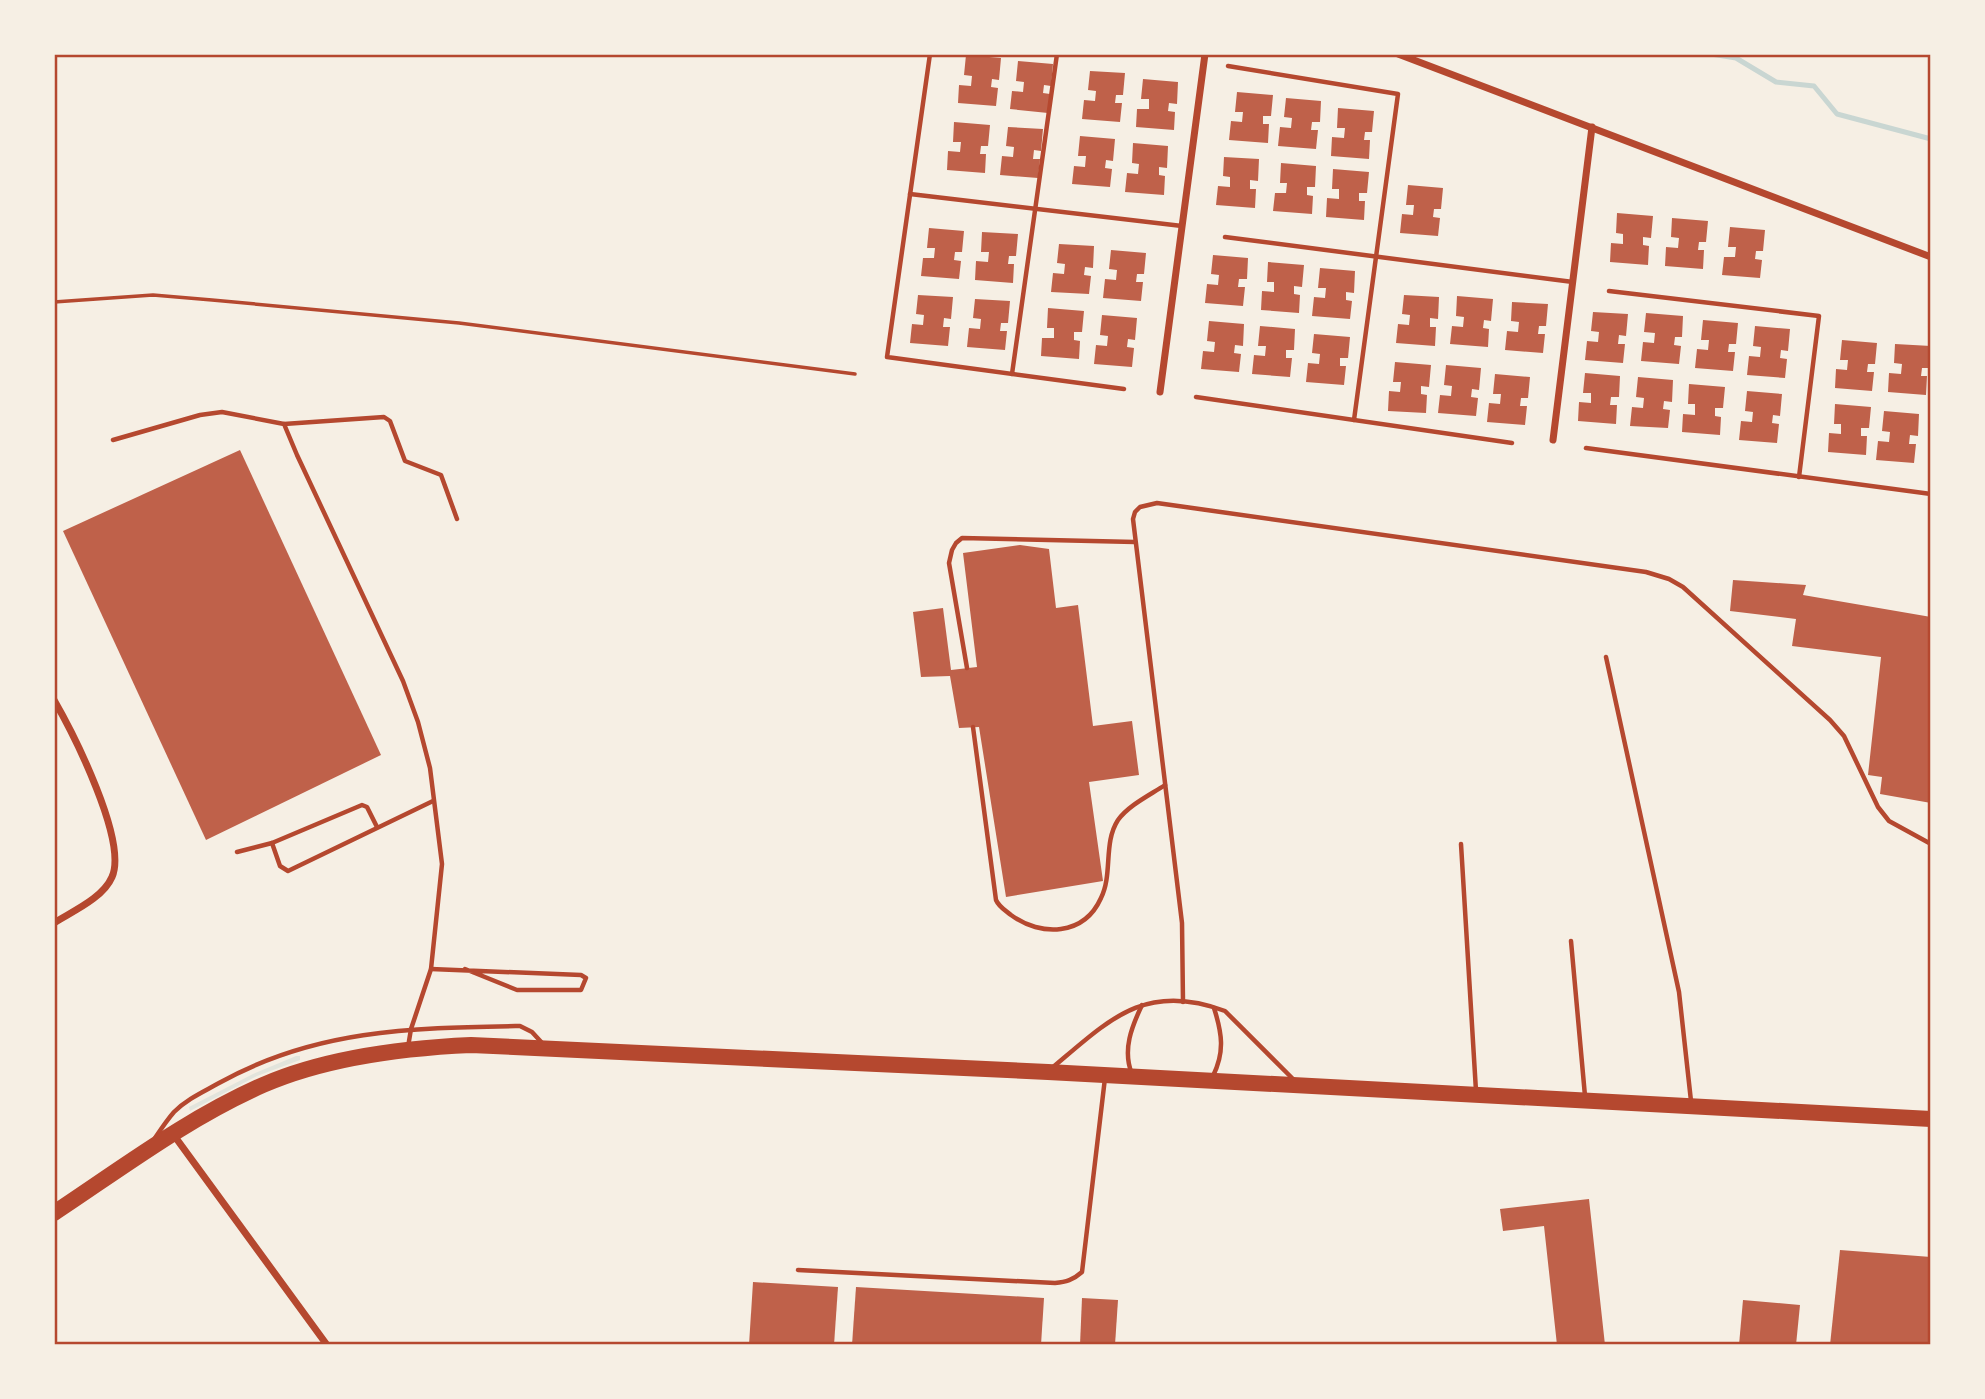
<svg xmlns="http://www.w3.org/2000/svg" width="1985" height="1399" viewBox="0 0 1985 1399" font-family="Barlow,sans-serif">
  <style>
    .green { fill: #e2e4dc }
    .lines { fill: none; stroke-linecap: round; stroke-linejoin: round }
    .stream { stroke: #c9d6d2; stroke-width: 5 }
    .building { fill: #bf614a }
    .path { stroke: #b5482f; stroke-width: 3.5 }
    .service { stroke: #b5482f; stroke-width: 4.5 }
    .minor { stroke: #b5482f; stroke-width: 7 }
    .primary { stroke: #b5482f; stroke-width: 16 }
    .neatline { fill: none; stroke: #b5482f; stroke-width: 2.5 }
  </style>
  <rect width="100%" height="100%" fill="#f6efe4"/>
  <polygon class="green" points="296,1056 300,1056 300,1060 257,1076 190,1111 189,1107 253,1074"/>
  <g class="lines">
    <polyline class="stream" points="1711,54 1736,58 1776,82 1814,86 1837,114 1931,139"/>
  </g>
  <g class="building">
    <polygon points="966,55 1001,58 999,80 992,79 991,87 998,88 996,106 958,103 959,85 971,86 972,76 964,75"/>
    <polygon points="1018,61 1053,64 1051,86 1044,85 1043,93 1050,94 1048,113 1010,109 1012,91 1023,92 1024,82 1016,81"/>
    <polygon points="1090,71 1125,73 1123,95 1116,95 1115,103 1122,103 1120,122 1082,119 1084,100 1095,101 1096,91 1088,90"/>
    <polygon points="1143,79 1178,82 1177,104 1169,103 1168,111 1175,112 1174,130 1136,127 1137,109 1149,109 1149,99 1141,99"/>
    <polygon points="1237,92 1273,95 1271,116 1263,116 1263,124 1269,124 1268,143 1229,140 1231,121 1242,122 1243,112 1235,112"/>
    <polygon points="1286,98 1321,101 1320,122 1312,122 1311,130 1318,130 1316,149 1278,146 1280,127 1291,128 1292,118 1284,117"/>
    <polygon points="1338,108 1374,111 1372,132 1365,132 1364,140 1370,140 1369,159 1331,156 1332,137 1344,138 1345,128 1337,128"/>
    <polygon points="954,122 990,125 988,146 981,146 980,154 986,154 985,173 947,170 948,151 960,152 961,142 953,142"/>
    <polygon points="1008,127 1043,129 1041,151 1034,150 1033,159 1040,159 1038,178 1000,175 1002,156 1013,157 1014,147 1006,146"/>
    <polygon points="1080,136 1115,139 1113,161 1106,160 1105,168 1112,169 1110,187 1072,184 1074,166 1085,167 1086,156 1078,156"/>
    <polygon points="1133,143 1168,146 1167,168 1159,167 1159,175 1165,176 1164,195 1125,192 1127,173 1138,174 1139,164 1132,163"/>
    <polygon points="1224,157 1259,159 1258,181 1250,180 1250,189 1256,189 1255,208 1216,205 1218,186 1230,187 1230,177 1223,176"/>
    <polygon points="1281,163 1316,166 1315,187 1307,187 1307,195 1313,196 1312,214 1273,211 1275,193 1286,193 1287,183 1280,183"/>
    <polygon points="1333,169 1369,172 1367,193 1359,193 1359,201 1365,201 1364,220 1326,217 1327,198 1339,199 1339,189 1332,189"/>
    <polygon points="1408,185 1443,188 1441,209 1434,209 1433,217 1440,218 1438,236 1400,233 1402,214 1413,215 1414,205 1406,205"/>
    <polygon points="1617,213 1653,216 1651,238 1643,237 1643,245 1649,246 1648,265 1610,262 1611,243 1623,244 1623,234 1616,233"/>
    <polygon points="1672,218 1708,221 1706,242 1699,242 1698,250 1704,250 1703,269 1665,266 1666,247 1678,248 1679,238 1671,237"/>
    <polygon points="1730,227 1765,230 1763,251 1756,251 1755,259 1762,260 1760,278 1722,275 1724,257 1735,257 1736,247 1728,247"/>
    <polygon points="929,228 964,231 962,252 955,252 954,260 961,261 959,279 921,276 923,258 934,258 935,248 927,248"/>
    <polygon points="982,232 1018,234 1016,256 1009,256 1008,264 1014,264 1013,283 975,280 976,261 988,262 989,252 981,252"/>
    <polygon points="1059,244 1094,246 1093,268 1085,267 1084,275 1091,276 1089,294 1051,292 1053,273 1064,274 1065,264 1057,263"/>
    <polygon points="1111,250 1146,253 1144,274 1137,274 1136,282 1143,282 1141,301 1103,298 1105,279 1116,280 1117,270 1109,269"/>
    <polygon points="1213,255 1248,258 1247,279 1239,279 1238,287 1245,287 1243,306 1205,303 1207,284 1218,285 1219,275 1211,274"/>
    <polygon points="1268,262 1304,265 1302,287 1294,286 1294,294 1300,295 1299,313 1261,310 1262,291 1274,292 1274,282 1267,282"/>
    <polygon points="1320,268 1355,271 1354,293 1346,292 1346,300 1352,301 1350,319 1312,316 1314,297 1325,298 1326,288 1318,288"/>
    <polygon points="918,295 953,297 951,319 944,318 943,327 950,327 948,346 910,343 912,324 923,325 924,315 916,314"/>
    <polygon points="1404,295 1439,297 1438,319 1430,318 1430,327 1436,327 1435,346 1396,343 1398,324 1409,325 1410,315 1402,314"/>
    <polygon points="1457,296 1493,299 1491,321 1484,320 1483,328 1489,329 1488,347 1450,344 1452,326 1463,327 1464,317 1456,316"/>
    <polygon points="975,299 1010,301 1008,323 1001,323 1000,331 1007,331 1005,350 967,347 969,328 980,329 981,319 973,318"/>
    <polygon points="1512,302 1548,304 1546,326 1539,326 1538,334 1545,334 1543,353 1505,350 1507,331 1518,332 1519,322 1511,321"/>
    <polygon points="1048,308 1084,311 1082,332 1074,332 1074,340 1080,341 1079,359 1041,356 1042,338 1054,338 1054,328 1047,328"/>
    <polygon points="1593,312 1628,314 1626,336 1619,335 1618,344 1625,344 1623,363 1585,360 1587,341 1598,342 1599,332 1591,331"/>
    <polygon points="1646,313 1683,316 1682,337 1675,337 1674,345 1681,346 1679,364 1641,361 1643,342 1654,343 1655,333 1644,332"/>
    <polygon points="1102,315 1137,318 1135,340 1128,339 1127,347 1134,348 1132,367 1094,364 1096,345 1107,346 1108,336 1100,335"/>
    <polygon points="1703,320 1738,323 1736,344 1729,344 1728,352 1735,352 1733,371 1695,368 1697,349 1708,350 1709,340 1701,340"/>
    <polygon points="1209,321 1244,324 1243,346 1235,345 1234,353 1241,354 1239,372 1201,369 1203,351 1214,352 1215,342 1207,341"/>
    <polygon points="1260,326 1295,329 1294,350 1286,350 1286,358 1292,358 1290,377 1252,374 1254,355 1265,356 1266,346 1258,346"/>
    <polygon points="1755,326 1790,329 1788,351 1781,350 1780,358 1787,359 1785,378 1747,375 1749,356 1760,357 1761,347 1753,346"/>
    <polygon points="1314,334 1350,337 1348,358 1340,358 1340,366 1346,366 1344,385 1306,382 1308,363 1319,364 1320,354 1312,353"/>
    <polygon points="1842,340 1877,343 1875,364 1868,364 1867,372 1874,372 1872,391 1835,388 1836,369 1847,370 1848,360 1840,360"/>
    <polygon points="1895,344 1931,346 1929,368 1922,368 1921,376 1927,376 1926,395 1888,392 1889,373 1901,374 1902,364 1894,363"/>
    <polygon points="1395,362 1431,365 1429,387 1421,386 1421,394 1427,395 1426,413 1388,411 1389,391 1400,392 1401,382 1393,382"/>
    <polygon points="1446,365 1481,368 1479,390 1472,389 1471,397 1478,398 1476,416 1438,413 1440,395 1451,396 1452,386 1444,385"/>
    <polygon points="1585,373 1620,376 1619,397 1611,397 1610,405 1617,405 1616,424 1578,421 1579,402 1591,403 1591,393 1583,393"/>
    <polygon points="1495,374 1530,377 1528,398 1521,398 1520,406 1527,406 1525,425 1487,422 1489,403 1500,404 1501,394 1493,394"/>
    <polygon points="1638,377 1673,380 1672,402 1664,401 1663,409 1670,410 1668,428 1630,426 1632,407 1643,408 1644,398 1636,397"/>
    <polygon points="1689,384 1725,387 1723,408 1715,408 1715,416 1721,417 1720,435 1682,432 1683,414 1695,415 1695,404 1688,404"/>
    <polygon points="1747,391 1782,394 1780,416 1773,415 1772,423 1779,424 1777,443 1739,440 1741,421 1752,422 1753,412 1745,411"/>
    <polygon points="1835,404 1871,407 1869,428 1861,428 1861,436 1867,436 1866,455 1828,452 1829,433 1841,434 1841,424 1834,424"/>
    <polygon points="1884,411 1919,414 1918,436 1910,435 1909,444 1916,444 1914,463 1876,460 1878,441 1889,442 1890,432 1882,431"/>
    <polygon points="240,450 381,755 206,840 63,531"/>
    <polygon points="1020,545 1049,549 1056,608 1078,605 1093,726 1132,721 1139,775 1089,782 1103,881 1006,897 979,727 959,728 950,676 921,677 913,612 943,608 951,670 977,667 963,553"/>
    <polygon points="1733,580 1806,585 1803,595 1931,617 1931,803 1880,794 1882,777 1868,775 1881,657 1792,646 1796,619 1730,611"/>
    <polygon points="1589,1199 1605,1345 1557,1345 1544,1226 1503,1231 1500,1209"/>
    <polygon points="1840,1250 1931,1257 1931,1345 1830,1345"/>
    <polygon points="753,1282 838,1287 834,1345 749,1345"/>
    <polygon points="856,1287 1044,1298 1041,1345 852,1345"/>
    <polygon points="1082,1298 1118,1300 1115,1345 1080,1345"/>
    <polygon points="1743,1300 1800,1305 1796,1345 1739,1345"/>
  </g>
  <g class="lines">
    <polyline class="path" points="54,302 153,295 212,300 459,323 855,374"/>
    <g class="service">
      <polyline points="930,54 887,357 1124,389"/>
      <polyline points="1228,66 1398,94 1354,420"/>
      <polyline points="910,194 1182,226"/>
      <polyline points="1225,237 1573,282"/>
      <polyline points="1609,291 1819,316 1799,477"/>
      <polyline points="1012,374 1057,54"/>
      <polyline points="1196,397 1512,443"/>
      <polyline points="284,424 384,417 390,421 405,461 441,475 457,519"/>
      <polyline points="113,440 200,415 222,412 284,424 297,455 403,681 418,722 430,768 442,864 431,969 411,1029 408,1047"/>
      <polyline points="1586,448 1931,494"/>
      <polyline points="1606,657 1679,992 1691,1101"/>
      <polyline points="967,668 949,563 952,550 956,543 962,538 1135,542"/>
      <path d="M973 727 996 900C999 907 1005 910 1011 915 1041 937 1084 936 1101 898 1113 874 1103 843 1118 820 1129 805 1150 795 1165 785"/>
      <polyline points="272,843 280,866 288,871 433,801"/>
      <polyline points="1461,844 1476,1091"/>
      <polyline points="237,852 272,843 362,805 367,807 377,827"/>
      <polyline points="1571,941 1585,1096"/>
      <polyline points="431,969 581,975 586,978 581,990 517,990 465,969"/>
      <polyline points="1183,1002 1182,923 1133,519 1135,512 1140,507 1157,503 1646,572 1669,579 1683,587 1830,720 1844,736 1878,807 1889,821 1931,844"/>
      <path d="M1052 1068C1109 1020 1145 981 1225 1011L1293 1079"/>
      <path d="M1132 1074C1122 1050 1132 1026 1142 1005"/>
      <path d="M1213 1076C1225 1052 1222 1033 1214 1008"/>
      <path d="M155 1138C161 1129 167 1120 174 1112 187 1099 203 1092 219 1083 316 1029 412 1028 520 1026L532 1032 543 1044"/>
      <path d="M798 1270 1055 1283C1066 1282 1073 1280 1082 1272L1105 1078"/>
    </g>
    <g class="minor">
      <polyline points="1398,54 1931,257"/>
      <polyline points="1160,392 1205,54"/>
      <polyline points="1553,440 1592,127"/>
      <path d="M54 700C73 733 128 841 112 877 103 898 73 911 54 923"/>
      <polyline points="173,1134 327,1345"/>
    </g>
    <path class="primary" d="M54 1213C122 1168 188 1118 263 1085 325 1058 404 1048 471 1045L1048 1072 1931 1119"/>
  </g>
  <rect width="1985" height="1399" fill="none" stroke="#f6efe4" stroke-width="112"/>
  <rect x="56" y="56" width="1873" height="1287" class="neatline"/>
</svg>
